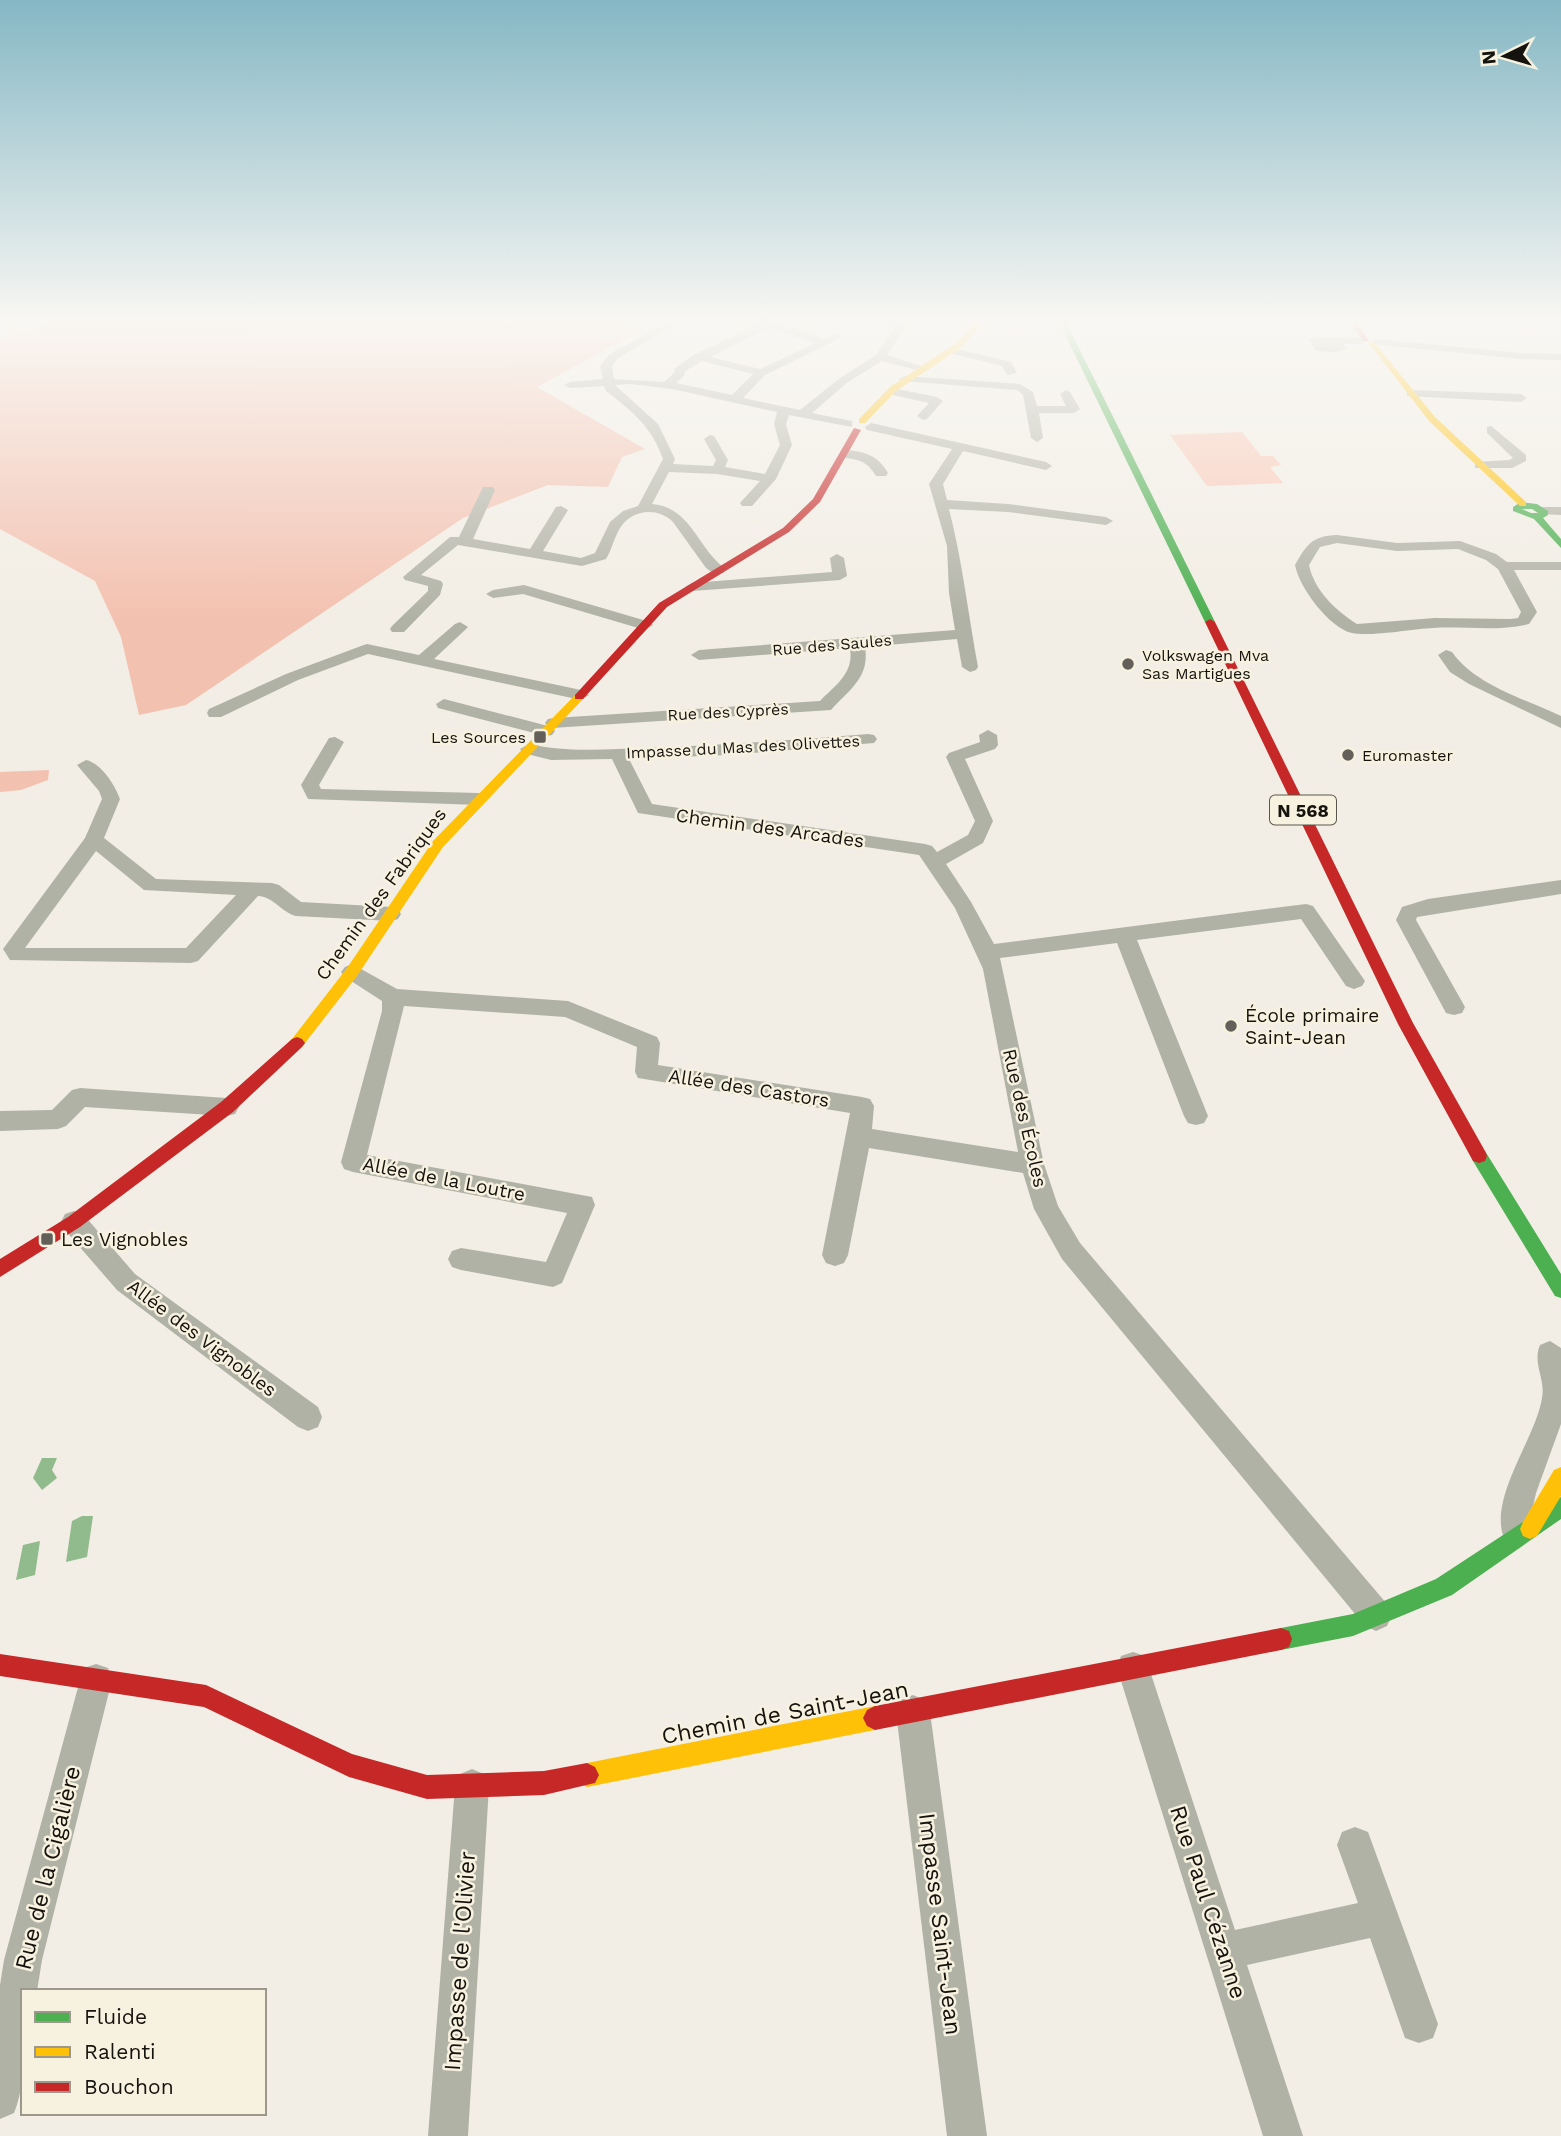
<svg xmlns="http://www.w3.org/2000/svg" width="1561" height="2136" viewBox="0 0 1561 2136" font-family="'Work Sans',sans-serif">
  <style>
    .green { fill: #f9c7b6 }
    .forest { fill: #f3c1b0 }
    .water { fill: #91bb8d }
    .lines { fill: none; stroke-linecap: round; stroke-linejoin: round }
    .street { fill: #b1b2a6; fill-rule: evenodd }
    .fast { fill: #4caf50; fill-rule: evenodd }
    .slow { fill: #ffc107; fill-rule: evenodd }
    .jam { fill: #c62828; fill-rule: evenodd }
    .poi-dot { fill: #626059; stroke: #f7f1e0; stroke-width: 2.5 }
    .labels { text-anchor: middle; dominant-baseline: central; stroke-width: 5; stroke-linejoin: round; paint-order: stroke }
    .far-street-label { font-size: 16px; fill: #15130d; stroke: #f7f1e0 }
    .far-poi-label { font-size: 16px; fill: #15130d; stroke: #f7f1e0; text-anchor: start }
    .shield { fill: #f7f1e0; stroke: #59564c; stroke-width: 2 }
    .shield-label { font-size: 18px; font-weight: bold; fill: #15130d }
    .street-label { font-size: 19px; fill: #15130d; stroke: #f7f1e0 }
    .poi-label { font-size: 19px; fill: #15130d; stroke: #f7f1e0; text-anchor: start }
    .near-street-label { font-size: 23px; fill: #15130d; stroke: #f7f1e0 }
  </style>
  <rect width="100%" height="100%" fill="#f2eee5"/>
  <polygon class="green" points="1242,432 1261,456 1273,456 1281,465 1270,467 1283,483 1207,486 1170,435"/>
  <g class="forest">
    <polygon points="54,320 609,320 642,330 537,387 645,449 622,457 608,487 548,485 463,518 186,705 139,715 121,637 95,581 0,529 0,338 55,323"/>
    <polygon points="49,770 48,780 21,790 0,792 0,772"/>
  </g>
  <g class="water">
    <polygon points="42,1458 57,1458 52,1470 57,1478 42,1490 33,1478"/>
    <polygon points="82,1516 93,1516 87,1557 66,1562 72,1521"/>
    <polygon points="40,1541 35,1575 16,1580 23,1545"/>
  </g>
  <g class="lines">
    <g class="street">
      <path d="M670 320H683L618 358 612 366 614 379 664 382 674 373 675 368 694 355 757 325 748 320H770L825 339 837 334 842 337 765 375 743 398 800 410 840 378 876 355 895 327 853 320 906 322 907 324 887 355 927 368 921 371 882 361 848 382 812 413 852 421V427L789 415 786 424 792 445 776 479 752 506H742L740 503 760 481 717 474 669 472 652 504C690 507 697 546 723 567L725 570 723 573H713L706 568 673 522C658 507 632 509 620 528 614 538 612 549 606 559L582 566 458 545 421 575 441 581 443 584 440 595 404 632H392L390 629 392 626 428 591V586L405 580 403 577 450 537H459L483 487H493L495 490 473 539 530 549 556 507 561 506 568 510 543 551 581 558 595 553 610 522 623 511 638 506 663 459C652 427 632 411 606 391L604 386 570 388 564 385 570 382 603 379 600 366 610 354ZM768 328 816 343 760 369 710 357ZM702 361 753 374 732 395 676 383 684 376 685 371ZM630 384 672 389 777 412 774 424 780 445 765 474 725 467 728 460 714 436 710 435 704 439 716 460 713 466 673 464 675 459 658 424 615 385Z"/>
      <path d="M1314 337 1361 338 1366 341 1361 344H1343L1346 348C1340 354 1324 352 1315 350L1309 340Z"/>
      <polygon points="1376,339 1521,353 1561,354 1561,360 1521,359 1372,344 1371,342"/>
      <polygon points="953,348 1011,362 1017,373 1007,375 1002,366 949,353 947,351"/>
      <polygon points="905,376 1020,384 1033,392 1037,406 1066,406 1060,394 1066,390 1070,392 1080,409 1074,413 1039,413 1043,438 1037,442 1031,438 1023,395 1017,390 901,381 899,379"/>
      <polygon points="892,388 937,397 943,401 927,419 923,420 917,416 929,403 888,394 888,390"/>
      <polygon points="1411,390 1521,394 1527,398 1521,402 1407,396 1407,392"/>
      <path d="M871 423 1046 462 1052 466 1046 470 963 451 943 484 947 500 1008 504 1106 517 1113 521 1106 525 1008 512 949 509C962 559 968 613 978 667L976 670 970 672 962 667 957 639 865 647C870 677 850 689 831 710L552 728 555 731 552 735 546 736 438 708 436 704 444 699 548 726 545 723 548 719 554 718 820 701C837 684 854 673 850 648L699 660 691 655 699 650 955 630 949 593 947 546 929 484 952 449 867 430 865 427Z"/>
      <polygon points="1491,426 1526,455 1526,461 1512,468 1475,468 1475,462 1509,460 1513,458 1487,433 1487,427"/>
      <path d="M844 450C864 451 878 455 888 473L886 476H876C866 459 857 460 840 457V451Z"/>
      <polygon points="1544,507 1561,507 1561,515 1539,514 1539,508"/>
      <path d="M1337 535 1397 543 1460 541 1496 554 1507 562H1561V570H1514L1537 612 1529 624C1498 632 1465 626 1433 628 1412 629 1370 637 1352 633 1329 628 1299 587 1295 565 1307 544 1312 536 1337 535ZM1337 543 1397 551 1458 549 1486 560 1498 569 1521 612 1518 618 1511 619 1435 618 1357 624C1336 611 1314 590 1309 565L1320 547Z"/>
      <polygon points="837,554 844,558 847,576 840,580 692,591 685,587 692,583 832,572 830,558"/>
      <polygon points="524,585 650,622 653,625 645,630 523,594 493,598 486,594 493,590"/>
      <polygon points="460,622 468,627 465,630 434,659 581,690 589,695 581,700 368,654 298,680 221,717 209,717 207,713 209,709 286,674 361,646 367,644 419,655 455,624"/>
      <path d="M1446 650 1452 652C1475 685 1525 699 1561 716V728L1469 684 1450 672 1438 655Z"/>
      <path d="M988 730 997 735 998 745 995 749 965 759 993 821 983 843 946 864 971 902 994 944 1306 904 1313 906 1365 981 1362 986 1354 989 1346 986 1301 919 1137 940 1208 1116 1204 1123 1196 1125 1188 1123 1184 1116 1117 943 1000 958 1044 1164 1058 1206 1080 1243 1387 1604 1392 1615 1387 1626 1376 1631 1365 1626 1062 1259 1034 1209 1023 1173 869 1148 848 1255 844 1263 835 1266 826 1263 822 1255 850 1113 638 1078 635 1072 637 1047 565 1017 404 1006 367 1155 592 1197 595 1205 562 1283 553 1287 461 1270 452 1267 448 1259 452 1251 461 1248 546 1262 567 1213 353 1172 344 1169 341 1162 382 1011V1001L345 977 341 972 345 967 352 964 397 989 568 1001 657 1037 660 1043 658 1065 862 1097 870 1099 874 1106 872 1129 1018 1152 983 969 955 908 919 855 638 813 612 759 551 760 523 753 520 749 529 744C567 753 608 749 647 748 721 745 794 740 868 734L874 735 877 739 874 743 727 755 629 759 652 804 925 844 932 846 937 852 968 835 975 821 946 757 949 753 980 742 979 735Z"/>
      <polygon points="335,737 344,742 319,785 321,789 479,793 488,799 479,805 308,799 301,785 329,738"/>
      <path d="M86 760C101 763 115 785 120 799L104 838 156 879 272 883 279 885 301 902 391 907 398 909 401 914 398 919 391 921 296 916C281 912 274 897 258 896L198 961 191 963 10 960 3 949 85 838 102 799 99 791 77 765ZM96 851 144 890 236 895 186 948H25Z"/>
      <polygon points="1561,880 1561,894 1417,917 1416,920 1465,1007 1462,1013 1454,1015 1446,1013 1396,920 1402,907 1428,899"/>
      <polygon points="80,1088 227,1098 235,1100 239,1107 235,1114 227,1116 85,1107 66,1126 58,1129 0,1131 0,1111 52,1110 72,1090"/>
      <polygon points="74,1211 83,1214 135,1274 318,1407 322,1417 318,1427 308,1431 298,1427 117,1290 65,1230 61,1222 65,1214"/>
      <path d="M1550 1341 1561 1348V1424L1536 1493 1526 1538 1515 1542 1504 1538C1488 1498 1536 1438 1542 1398 1546 1380 1532 1363 1540 1345Z"/>
      <polygon points="1133,1652 1145,1656 1149,1668 1235,1930 1358,1903 1337,1845 1342,1832 1355,1827 1368,1832 1438,2024 1433,2038 1419,2043 1405,2038 1370,1938 1247,1965 1303,2136 1263,2136 1117,1668 1121,1656"/>
      <path d="M96 1664 108 1668 112 1680 42 1960 37 1991H23C23 2030 29 2076 14 2113L0 2119V1985L4 1960 80 1680 84 1668Z"/>
      <polygon points="913,1695 925,1700 930,1712 987,2136 947,2136 896,1712 901,1700"/>
      <polygon points="472,1769 484,1774 489,1786 468,2136 428,2136 455,1786 460,1774"/>
    </g>
    <g class="fast">
      <polygon points="1058,320 1065,320 1215,622 1214,624 1205,622"/>
      <polygon points="1550,320 1561,321 1561,326 1550,322"/>
      <path d="M1521 502 1537 504 1548 511V515L1543 518 1561 539V548L1534 519 1513 511V507ZM1522 509H1532L1538 513H1531Z"/>
      <polygon points="1479,1149 1485,1151 1561,1274 1561,1298 1555,1296 1473,1161 1471,1156 1473,1151"/>
      <polygon points="1561,1497 1561,1519 1452,1595 1353,1636 1281,1650 1273,1647 1270,1639 1273,1631 1281,1628 1353,1614 1436,1579"/>
    </g>
    <g class="slow">
      <polygon points="979,320 986,320 962,347 896,391 865,423 859,423 859,419 890,387 956,343"/>
      <polygon points="1368,342 1374,342 1435,417 1526,502 1526,506 1520,506 1429,421"/>
      <polygon points="579,694 585,697 583,699 443,847 357,976 302,1047 292,1047 289,1043 292,1039 347,968 433,841 575,695"/>
      <polygon points="1561,1467 1561,1496 1537,1536 1530,1539 1523,1536 1520,1529 1523,1522 1554,1470"/>
      <polygon points="875,1706 883,1710 887,1718 883,1726 875,1730 587,1787 579,1783 575,1775 579,1767 587,1763"/>
    </g>
    <g class="jam">
      <polygon points="1348,320 1355,320 1369,341 1363,341"/>
      <polygon points="854,428 861,430 820,502 789,532 667,607 583,699 575,699 575,695 659,603 783,528 813,499"/>
      <polygon points="1210,619 1215,622 1413,1023 1485,1151 1487,1156 1485,1161 1479,1163 1473,1161 1398,1024 1205,622"/>
      <polygon points="297,1037 302,1039 305,1043 302,1047 233,1112 80,1227 0,1277 0,1259 68,1217 221,1102 292,1039"/>
      <polygon points="1281,1628 1289,1631 1292,1639 1289,1647 1281,1650 875,1730 867,1726 863,1718 867,1710 875,1706"/>
      <polygon points="0,1654 206,1685 352,1754 427,1775 544,1771 587,1763 595,1767 599,1775 595,1783 544,1795 427,1799 349,1777 204,1707 0,1676"/>
    </g>
  </g>
  <linearGradient id="sky" x2="0" y2="1"><stop stop-color="#85b7c4"/><stop offset="0.52" stop-color="#f9f7f3"/><stop offset="1" stop-color="#f9f7f3" stop-opacity="0"/></linearGradient>
  <rect width="1561" height="619" fill="url(#sky)"/>
  <g class="poi-dot">
    <circle cx="1128" cy="664" r="7"/>
    <rect x="533" y="730" width="14" height="14" rx="3.5"/>
    <circle cx="1348" cy="755" r="7"/>
    <circle cx="1231" cy="1026" r="7"/>
    <rect x="40" y="1232" width="14" height="14" rx="3.5"/>
  </g>
  <g class="labels">
    <g class="far-street-label">
      <text transform="translate(832 645) rotate(-5)">Rue des Saules</text>
      <text transform="translate(728 712) rotate(-3)">Rue des Cyprès</text>
      <text transform="translate(743 747) rotate(-3)">Impasse du Mas des Olivettes</text>
    </g>
    <g class="far-poi-label">
      <text x="1142" y="655">Volkswagen Mva<tspan x="1142" dy="18">Sas Martigues</tspan></text>
      <text x="526" y="737" text-anchor="end">Les Sources</text>
      <text x="1362" y="755">Euromaster</text>
    </g>
    <rect class="shield" x="1270" y="795.5" width="66" height="29" rx="5"/>
    <g class="shield-label">
      <text x="1303" y="810">N 568</text>
    </g>
    <g class="street-label">
      <text transform="translate(770 828) rotate(8)">Chemin des Arcades</text>
      <text transform="translate(381 894) rotate(-54)">Chemin des Fabriques</text>
      <text transform="translate(749 1088) rotate(9)">Allée des Castors</text>
      <text transform="translate(1025 1118) rotate(77)">Rue des Écoles</text>
      <text transform="translate(444 1179) rotate(11)">Allée de la Loutre</text>
      <text transform="translate(202 1338) rotate(37)">Allée des Vignobles</text>
    </g>
    <g class="poi-label">
      <text x="1245" y="1015">École primaire<tspan x="1245" dy="22">Saint-Jean</tspan></text>
      <text x="61" y="1239">Les Vignobles</text>
    </g>
    <g class="near-street-label">
      <text transform="translate(785 1713) rotate(-11)">Chemin de Saint-Jean</text>
      <text transform="translate(48 1868) rotate(-76)">Rue de la Cigalière</text>
      <text transform="translate(1208 1902) rotate(72)">Rue Paul Cézanne</text>
      <text transform="translate(940 1924) rotate(83)">Impasse Saint-Jean</text>
      <text transform="translate(460 1961) rotate(-86)">Impasse de l'Olivier</text>
    </g>
  </g>
  <rect x="21" y="1989" width="245" height="126" fill="#f7f1e0" stroke="#9d988c" stroke-width="2"/>
  <rect x="35" y="2012" width="35" height="10" fill="#4caf50" stroke="#9d988c" stroke-width="2"/>
  <text x="84" y="2024" font-size="21" fill="#15130d">Fluide</text>
  <rect x="35" y="2047" width="35" height="10" fill="#ffc107" stroke="#9d988c" stroke-width="2"/>
  <text x="84" y="2059" font-size="21" fill="#15130d">Ralenti</text>
  <rect x="35" y="2082" width="35" height="10" fill="#c62828" stroke="#9d988c" stroke-width="2"/>
  <text x="84" y="2094" font-size="21" fill="#15130d">Bouchon</text>
  <g transform="translate(1505 56) rotate(265)" stroke="#f7f1e0" stroke-width="5" paint-order="stroke">
  <path d="M0-5L12 26L0 18L-12 26Z" fill="#15130d"/>
  <text y="-10" font-size="19" font-weight="bold" text-anchor="middle" fill="#15130d">N</text>
  </g>
</svg>
